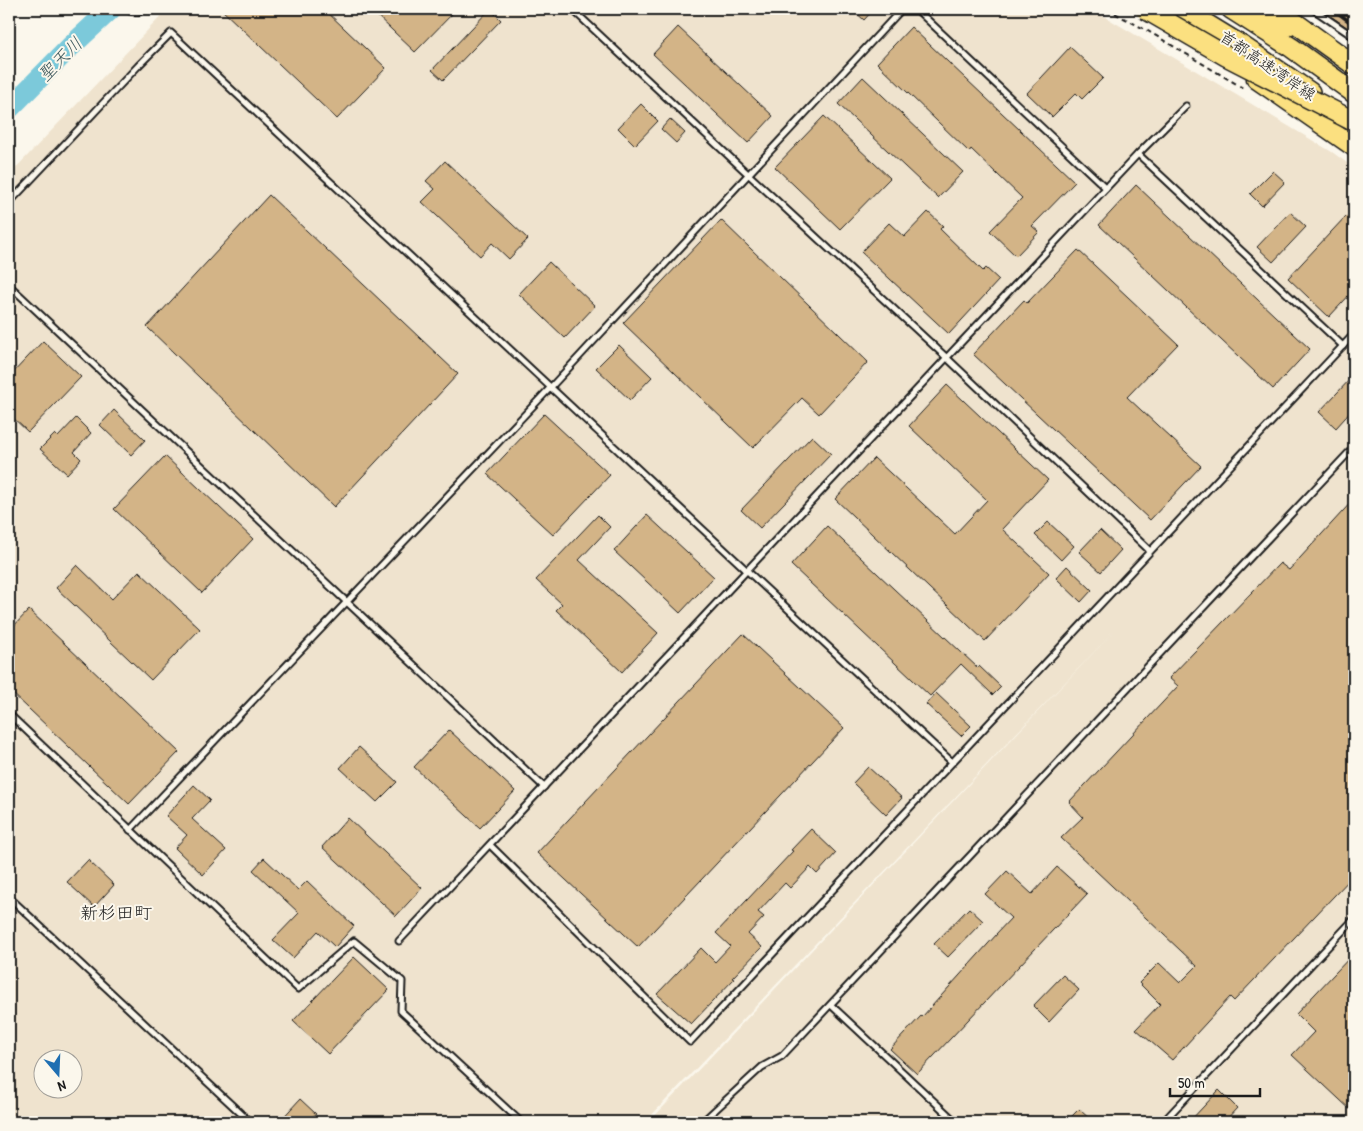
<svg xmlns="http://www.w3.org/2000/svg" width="1363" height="1131" viewBox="0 0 1363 1131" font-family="'Patrick Hand','Klee One',sans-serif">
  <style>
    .built { fill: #efe3ce; fill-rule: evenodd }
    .water { fill: #7cc9da; stroke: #56848e }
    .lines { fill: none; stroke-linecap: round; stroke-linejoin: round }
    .river { stroke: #7cc9da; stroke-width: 21 }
    .building { fill: #d3b487; stroke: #1c1c1c }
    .service-casing { stroke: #1c1c1c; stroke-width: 9 }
    .minor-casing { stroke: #1c1c1c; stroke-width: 14 }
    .trunk-casing { stroke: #1c1c1c; stroke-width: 21 }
    .motorway-casing { stroke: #1c1c1c; stroke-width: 22 }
    .path { stroke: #1c1c1c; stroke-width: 2; stroke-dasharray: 5 4; stroke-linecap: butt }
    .service { stroke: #fbf7ec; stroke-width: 5 }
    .minor { stroke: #fbf7ec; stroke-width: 10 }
    .trunk { stroke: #fbe080; stroke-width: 18 }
    .motorway { stroke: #fbe080; stroke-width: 19 }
    .rail { stroke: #1c1c1c; stroke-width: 4 }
    .motorway-bridge-casing { stroke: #1c1c1c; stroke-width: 22; stroke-linecap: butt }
    .motorway-bridge { stroke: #fbe080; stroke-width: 19 }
    .labels { text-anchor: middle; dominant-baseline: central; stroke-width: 4; stroke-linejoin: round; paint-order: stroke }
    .street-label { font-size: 16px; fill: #1c1c1c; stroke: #fbf7ec }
    .water-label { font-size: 18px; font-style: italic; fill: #3e595e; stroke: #fbf7ec }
    .neighbourhood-label { font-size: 18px; fill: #1c1c1c; stroke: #fbf7ec }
  </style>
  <rect width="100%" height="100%" fill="#fbf7ec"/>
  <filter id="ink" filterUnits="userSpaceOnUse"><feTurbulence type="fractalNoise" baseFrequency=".02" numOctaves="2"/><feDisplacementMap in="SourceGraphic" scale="10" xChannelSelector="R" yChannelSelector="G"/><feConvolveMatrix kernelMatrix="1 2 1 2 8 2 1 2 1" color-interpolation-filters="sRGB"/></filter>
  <g filter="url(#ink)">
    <path class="built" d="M168 9H1092L1332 152 1354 168V1122H777L770 1116 738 1117 733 1122H649L1118 627 645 1122H9V175ZM42 1058H72V1088H42Z"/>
    <polygon class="water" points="770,1116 777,1122 733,1122 738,1117"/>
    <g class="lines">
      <polyline class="river" points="9,109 70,47 111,9"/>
    </g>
    <g class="building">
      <polygon points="221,9 324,9 386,68 337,119"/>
      <polygon points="370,9 457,9 415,52"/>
      <polygon points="490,9 501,20 443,80 432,70"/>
      <polygon points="852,9 874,9 864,20"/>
      <polygon points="1320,9 1354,9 1354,32"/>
      <polygon points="678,27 773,116 748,143 653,54"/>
      <polygon points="911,27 1075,182 1032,226 1039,232 1016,256 990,231 1022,198 971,149 969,152 877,63"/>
      <polygon points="1070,47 1103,78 1082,99 1076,93 1052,117 1027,93"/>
      <polygon points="863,77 963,172 938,198 838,104"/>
      <polygon points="641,104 658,121 635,145 618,128"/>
      <polygon points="824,116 890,178 840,229 775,167"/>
      <polygon points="670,119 685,133 676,143 661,129"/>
      <polygon points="445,161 528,239 509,259 492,243 480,256 422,202 435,189 426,181"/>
      <polygon points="1273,171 1285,182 1262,206 1250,194"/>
      <polygon points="1136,185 1310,349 1273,389 1099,225"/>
      <polygon points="269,195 458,374 334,507 147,327"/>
      <polygon points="928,212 943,226 940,229 983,271 986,268 999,280 949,334 861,252 889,223 904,237"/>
      <polygon points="1290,212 1306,227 1273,262 1257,247"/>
      <polygon points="1346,216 1354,223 1354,290 1329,317 1288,278"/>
      <polygon points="721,220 868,362 819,414 802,398 753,448 623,323"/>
      <polygon points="1078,250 1178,344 1127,397 1201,466 1150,520 973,354 1024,300 1027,303"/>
      <polygon points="549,262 595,306 565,338 519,294"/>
      <polygon points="43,341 81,377 28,432 9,414 9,377"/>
      <polygon points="619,345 652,377 630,400 596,368"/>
      <polygon points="1354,375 1354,408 1336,428 1319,412"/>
      <polygon points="947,385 1048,480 1002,529 1049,573 985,641 835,499 874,458 955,534 987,500 909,426"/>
      <polygon points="114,410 145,440 131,455 100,425"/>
      <polygon points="544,414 610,475 553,535 487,474"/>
      <polygon points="76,418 91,433 74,452 81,459 67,474 40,449 55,434 58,437"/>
      <polygon points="812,436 831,454 760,528 741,510"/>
      <polygon points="165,456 253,539 202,593 114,509"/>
      <polygon points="1354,499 1354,875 1234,1001 1230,997 1172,1060 1136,1029 1160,1004 1139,983 1159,963 1180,983 1197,966 1061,838 1083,817 1069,802 1178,686 1169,678 1280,563 1289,570"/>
      <polygon points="598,515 610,527 579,560 658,633 622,672 556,610 562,604 536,580"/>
      <polygon points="647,515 714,577 680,613 614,551"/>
      <polygon points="1048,522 1074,546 1061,560 1035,535"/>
      <polygon points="827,526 978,668 979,666 1001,687 993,695 961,664 930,696 791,565"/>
      <polygon points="1100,530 1121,550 1101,572 1079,552"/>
      <polygon points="77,565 112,599 139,571 200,629 151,680 90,622 91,621 56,588"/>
      <polygon points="1067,566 1092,590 1081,602 1056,578"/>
      <polygon points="29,610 179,752 129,804 9,690 9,631"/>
      <polygon points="743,634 844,728 638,947 537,853"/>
      <polygon points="936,693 971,726 961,736 926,704"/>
      <polygon points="449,730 515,791 480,828 414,767"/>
      <polygon points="359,747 397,782 377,802 340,768"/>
      <polygon points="868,767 902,798 886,815 853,783"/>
      <polygon points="194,785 210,800 192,819 226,850 203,875 175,848 187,835 166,816"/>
      <polygon points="348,818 422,888 396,916 322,847"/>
      <polygon points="811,829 836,853 817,874 810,867 790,888 785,883 758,912 764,917 748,934 762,947 732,978 734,979 691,1024 657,994 701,948 715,962 730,946 716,933 793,851 791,850"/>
      <polygon points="264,858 298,890 307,881 354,926 335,947 318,931 293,958 273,940 299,913 253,870"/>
      <polygon points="88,860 114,885 94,907 67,882"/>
      <polygon points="1057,867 1087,894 917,1074 890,1049 921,1016 922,1017 997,934 996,934 1011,918 985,894 1007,871 1032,894"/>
      <polygon points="969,908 983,921 948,957 934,944"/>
      <polygon points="1354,953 1354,1113 1292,1055 1314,1032 1296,1014"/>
      <polygon points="354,957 389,990 328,1054 293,1021"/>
      <polygon points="1063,975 1079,990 1049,1022 1033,1006"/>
      <polygon points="1219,1090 1237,1108 1224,1122 1189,1122"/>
      <polygon points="300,1099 316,1114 307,1122 279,1122"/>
      <polygon points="1079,1109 1093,1122 1066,1122"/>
    </g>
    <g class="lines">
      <g class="service-casing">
        <g id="service">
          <polyline points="572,9 748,174 947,358 1150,551"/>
          <polyline points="916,9 1106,188"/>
          <polyline points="1313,9 1354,37"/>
          <polyline points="1138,154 1343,346"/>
          <polyline points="9,203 138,66 171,33 952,762"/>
          <polyline points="9,285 544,787"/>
          <polyline points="9,714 298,989 354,941 402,981 401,1011 521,1122"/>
          <polyline points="130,830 551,387 902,9"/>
          <polyline points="490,845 690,1042 1354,334"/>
          <polyline points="9,897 250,1122"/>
          <polyline points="399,941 1138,154 1186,106"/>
          <polyline points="831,1005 956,1122"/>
          <polyline points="702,1122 762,1067 782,1056 1354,447"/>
          <polyline points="1163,1122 1354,919"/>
        </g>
      </g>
      <g class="minor-casing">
        <polyline id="minor" points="132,9 137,10 139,9"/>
      </g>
      <g class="trunk-casing">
        <g id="trunk">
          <polyline points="1261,9 1287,27"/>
          <polyline points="1256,79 1354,147"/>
        </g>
      </g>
      <g class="motorway-casing">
        <g id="motorway">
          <polyline points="1182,9 1244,47 1310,92"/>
          <polyline points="1231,9 1292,48 1354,93"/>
          <polyline points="1276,9 1354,65"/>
        </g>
      </g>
      <polyline class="path" points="1107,9 1148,31 1243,88"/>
      <use href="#service" class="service"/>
      <use href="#minor" class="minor"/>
      <use href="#trunk" class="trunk"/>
      <use href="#motorway" class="motorway"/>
      <polyline class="rail" points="1333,9 1354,25"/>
      <g class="motorway-bridge-casing">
        <polyline id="motorway-bridge" points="1145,9 1226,56 1353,121"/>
      </g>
      <use href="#motorway-bridge" class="motorway-bridge"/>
    </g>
  </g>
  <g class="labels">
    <g class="street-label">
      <text transform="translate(1268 65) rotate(34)">首都高速湾岸線</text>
    </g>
    <g class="water-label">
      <text transform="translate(60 59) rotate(-45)">聖天川</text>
    </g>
    <g class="neighbourhood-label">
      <text x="116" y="912">新杉田町</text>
    </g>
  </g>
  <rect width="1363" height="1131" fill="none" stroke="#fbf7ec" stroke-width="30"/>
  <rect x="15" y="15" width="1333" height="1101" fill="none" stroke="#1c1c1c" stroke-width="2" filter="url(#ink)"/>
  <g transform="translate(58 1074) rotate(161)"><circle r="24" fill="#fbf7ec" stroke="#a29f99"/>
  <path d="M0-4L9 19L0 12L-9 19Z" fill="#1f6fb2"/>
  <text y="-8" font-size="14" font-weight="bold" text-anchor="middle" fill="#1c1c1c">N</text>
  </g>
  <path d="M1170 1088v8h90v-8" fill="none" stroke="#1c1c1c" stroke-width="2.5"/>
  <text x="1178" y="1088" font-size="15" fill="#1c1c1c" stroke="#fbf7ec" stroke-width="4" paint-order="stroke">50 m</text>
</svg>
